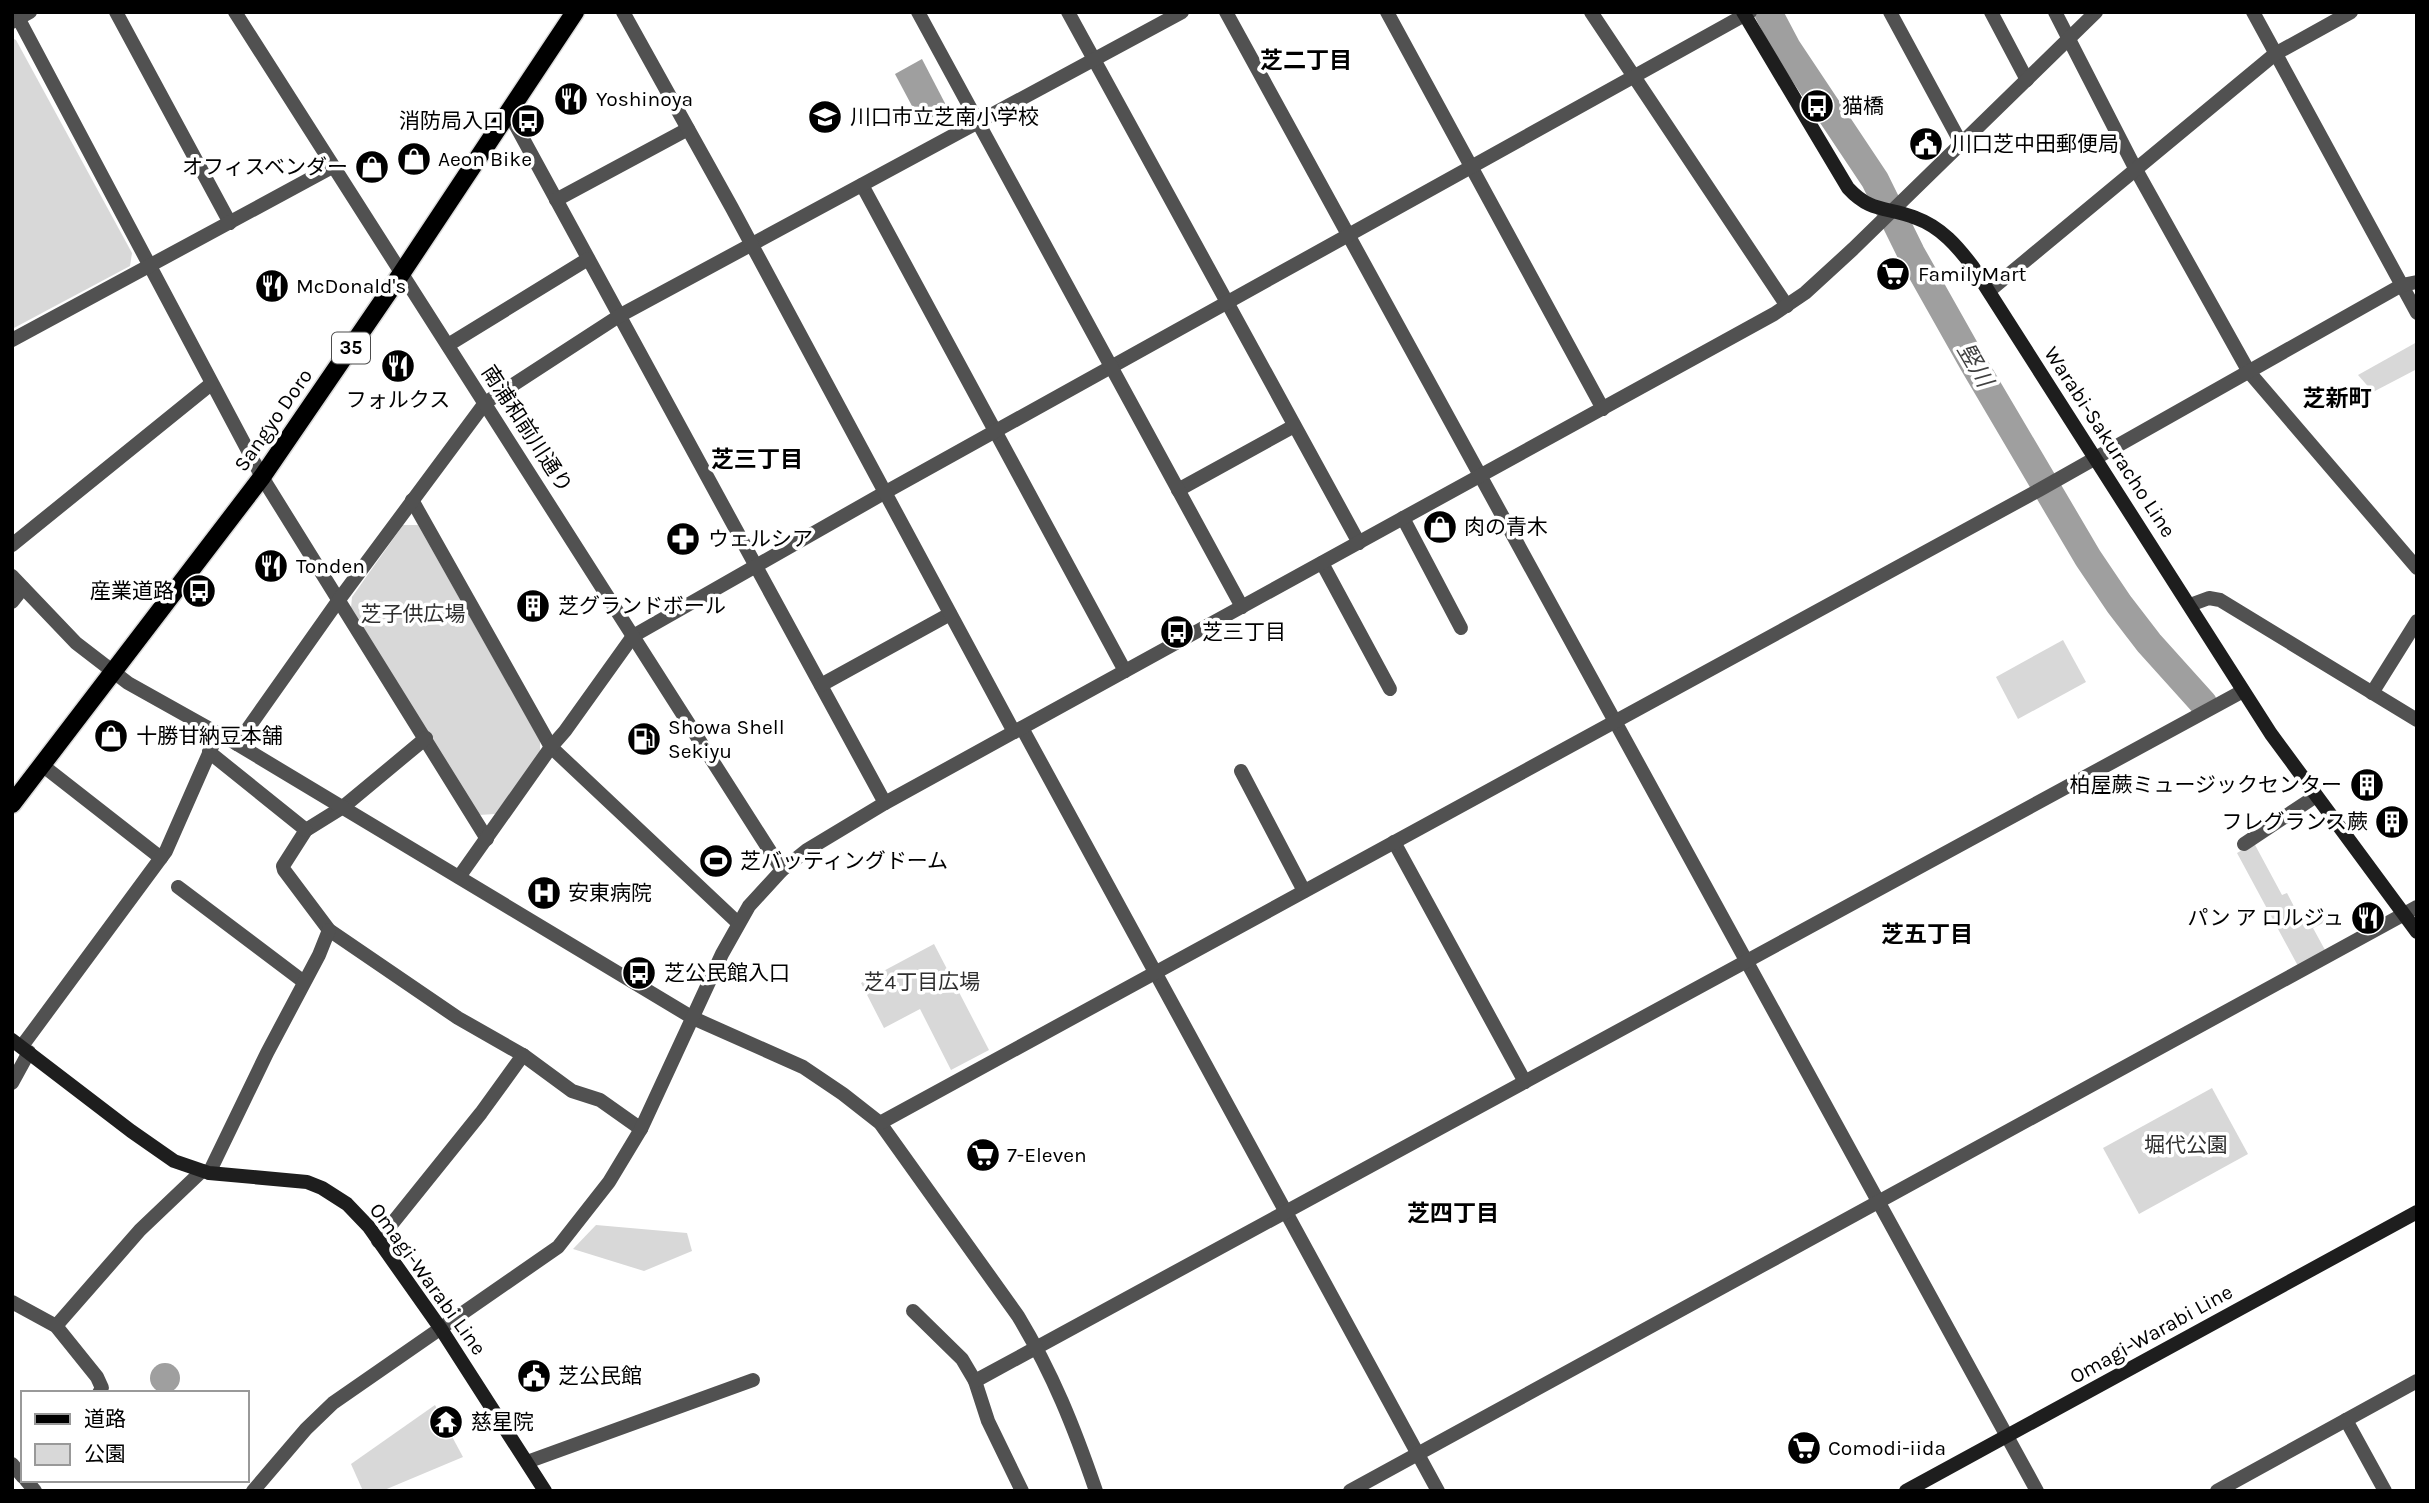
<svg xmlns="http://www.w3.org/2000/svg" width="2429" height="1503" viewBox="0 0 2429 1503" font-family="Karla,'Noto Sans JP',sans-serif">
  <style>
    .green { fill: #d8d8d8 }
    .water { fill: #9f9f9f }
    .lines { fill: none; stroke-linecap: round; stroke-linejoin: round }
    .river { stroke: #9f9f9f; stroke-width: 28 }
    .primary-casing { stroke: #dbdbdb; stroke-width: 21 }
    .minor { stroke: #515151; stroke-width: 14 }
    .tertiary { stroke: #515151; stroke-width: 14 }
    .secondary { stroke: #1e1e1e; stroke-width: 14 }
    .primary { stroke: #000; stroke-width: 18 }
    .labels { text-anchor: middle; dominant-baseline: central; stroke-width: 7; stroke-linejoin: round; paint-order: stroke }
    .shield { fill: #fff; stroke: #4c4c4c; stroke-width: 2 }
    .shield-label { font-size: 19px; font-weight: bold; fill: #000 }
    .poi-label { font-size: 21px; fill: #000; stroke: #fff; text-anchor: start }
    .street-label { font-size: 21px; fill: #000; stroke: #fff }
    .park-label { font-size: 21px; fill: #2f2f2f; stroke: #fff }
    .neighbourhood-label { font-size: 23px; font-weight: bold; fill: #000; stroke: #fff }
    .water-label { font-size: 23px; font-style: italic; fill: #404040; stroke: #fff }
  </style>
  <rect width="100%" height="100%" fill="#fff"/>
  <g class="green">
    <polygon points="12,38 16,40 132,253 130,266 12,329"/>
    <polygon points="2417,342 2417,369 2373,392 2358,375"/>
    <polygon points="403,525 418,525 540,741 540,753 495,814 479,815 351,608 352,597"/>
    <polygon points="2063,640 2086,682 2018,719 1996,677"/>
    <polygon points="2254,843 2282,895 2287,893 2300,918 2318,909 2325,922 2313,928 2325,950 2298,966 2237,853"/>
    <polygon points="934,944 989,1050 951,1070 920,1009 884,1028 861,983"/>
    <polygon points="2212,1088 2248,1154 2139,1214 2103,1148"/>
    <polygon points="596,1225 687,1233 692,1251 644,1271 573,1249"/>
    <polygon points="435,1405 463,1457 382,1491 363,1491 351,1464"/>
  </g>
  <g class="water">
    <polygon points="922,59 948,109 921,123 895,74"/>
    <circle cx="165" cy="1378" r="15"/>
  </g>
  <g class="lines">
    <polyline class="river" points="1768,12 1787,48 1875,180 1911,253 1973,363 2088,558 2119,604 2149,643 2203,703"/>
    <g class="primary-casing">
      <polyline id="primary" points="12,804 262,477 401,274 575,12"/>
    </g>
    <g class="minor">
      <polyline points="15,12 262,477 487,839"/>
      <polyline points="116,12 230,223"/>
      <polyline points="1068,12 1359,543"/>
      <polyline points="1226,12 2037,1491"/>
      <polyline points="1387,12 1603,409"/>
      <polyline points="1591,12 1787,306"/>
      <polyline points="1890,12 1962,145"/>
      <polyline points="1991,12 2027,80"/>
      <polyline points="2055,12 2135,168 2249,372 2417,568"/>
      <polyline points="2253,12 2417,313"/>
      <polyline points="509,113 885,803"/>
      <polyline points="862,185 1125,671"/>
      <polyline points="556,200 688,129"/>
      <polyline points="1989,291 2275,54 2351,12"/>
      <polyline points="12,340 332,167"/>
      <polyline points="448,345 588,259"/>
      <polyline points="1178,490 1294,426"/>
      <polyline points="412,500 551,747 738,923"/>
      <polyline points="1403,518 1461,628"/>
      <polyline points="12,545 211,384"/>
      <polyline points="1322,563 1390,689"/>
      <polyline points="12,602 23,588"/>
      <polyline points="821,685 950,614"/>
      <polyline points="2372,693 2417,621"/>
      <polyline points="1022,728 1438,1491"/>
      <polyline points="426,738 343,807 306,830 283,866 284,870 329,930 458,1018 523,1055 572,1091 600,1100 641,1129"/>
      <polyline points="237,744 338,601 485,403 619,316 1182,12"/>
      <polyline points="209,752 306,830"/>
      <polyline points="42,765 161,858"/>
      <polyline points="1241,771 1304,891"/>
      <polyline points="1394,842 1525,1082"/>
      <polyline points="2244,844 2316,796"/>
      <polyline points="459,877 551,747 565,731 633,636 884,493 1750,12"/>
      <polyline points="178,887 304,982"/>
      <polyline points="22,1046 166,851 218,733"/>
      <polyline points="12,1083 29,1052"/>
      <polyline points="209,1173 267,1053 319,955 329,930"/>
      <polyline points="378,1241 481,1113 523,1055"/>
      <polyline points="12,1302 56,1326 97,1377 102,1388 99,1393"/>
      <polyline points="913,1311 962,1359 975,1381 988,1421 1022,1491"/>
      <polyline points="56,1326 140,1230 202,1171"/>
      <polyline points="975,1381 2243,691"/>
      <polyline points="2346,1420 2385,1491"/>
      <polyline points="527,1462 753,1380"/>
      <polyline points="12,1464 23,1477"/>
      <polyline points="26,1480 35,1491"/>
      <polyline points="1350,1491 2417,907"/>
      <polyline points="2217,1491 2417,1381"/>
    </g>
    <g class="tertiary">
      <polyline points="235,12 782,870"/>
      <polyline points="623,12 732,208 1014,732"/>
      <polyline points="918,12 1242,607"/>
      <polyline points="12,22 30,12"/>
      <path d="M12 576 76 643 128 683 237 744 693 1018 803 1067 843 1094 880 1123 1018 1316C1053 1374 1074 1427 1096 1491"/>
      <polyline points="2190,605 2209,598 2220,600 2417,720"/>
      <polyline points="880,1123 2039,490 2402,285 2417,282"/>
      <polyline points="253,1491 306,1429 333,1403 558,1247 609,1182 641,1129 722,954 749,906 782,870 807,850 885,803 1774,314 1805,293 1853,249 2096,12"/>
    </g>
    <g class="secondary">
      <path d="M1743 12 1848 188C1872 214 1887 206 1916 218 1941 227 1958 247 1973 267L2271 734 2417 932"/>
      <polyline points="12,1040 131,1131 174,1161 209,1173 307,1182 322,1188 347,1204 369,1227 441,1329 545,1491"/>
      <polyline points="1906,1491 2417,1212"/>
    </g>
    <use href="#primary" class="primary"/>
  </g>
  <defs>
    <g id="restaurant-disc" transform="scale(1.75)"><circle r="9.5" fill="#000" stroke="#fff"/><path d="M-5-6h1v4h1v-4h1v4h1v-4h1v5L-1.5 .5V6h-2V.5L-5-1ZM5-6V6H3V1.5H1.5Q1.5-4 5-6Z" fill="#fff"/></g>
    <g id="bus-disc" transform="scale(1.75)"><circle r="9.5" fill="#000" stroke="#fff"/><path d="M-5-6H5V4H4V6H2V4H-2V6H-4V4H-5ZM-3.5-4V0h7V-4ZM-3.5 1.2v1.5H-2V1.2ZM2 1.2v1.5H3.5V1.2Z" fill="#fff"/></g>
    <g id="school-disc" transform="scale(1.75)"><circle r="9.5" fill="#000" stroke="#fff"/><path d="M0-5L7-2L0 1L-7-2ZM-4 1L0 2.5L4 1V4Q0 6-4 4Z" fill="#fff"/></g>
    <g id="civic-disc" transform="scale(1.75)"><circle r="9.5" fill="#000" stroke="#fff"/><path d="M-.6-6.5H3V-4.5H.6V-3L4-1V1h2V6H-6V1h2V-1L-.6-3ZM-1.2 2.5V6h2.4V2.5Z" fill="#fff"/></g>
    <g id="shop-disc" transform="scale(1.75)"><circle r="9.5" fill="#000" stroke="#fff"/><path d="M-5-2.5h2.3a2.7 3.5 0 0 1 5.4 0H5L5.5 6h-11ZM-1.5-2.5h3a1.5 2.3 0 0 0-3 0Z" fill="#fff"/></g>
    <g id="supermarket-disc" transform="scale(1.75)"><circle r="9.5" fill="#000" stroke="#fff"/><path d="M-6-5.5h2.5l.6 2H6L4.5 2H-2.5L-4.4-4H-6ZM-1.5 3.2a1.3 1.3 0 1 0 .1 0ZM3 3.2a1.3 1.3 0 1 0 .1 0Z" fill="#fff"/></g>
    <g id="pharmacy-disc" transform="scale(1.75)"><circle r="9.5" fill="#000" stroke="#fff"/><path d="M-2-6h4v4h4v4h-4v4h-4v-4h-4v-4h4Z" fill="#fff"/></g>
    <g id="building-disc" transform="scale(1.75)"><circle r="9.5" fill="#000" stroke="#fff"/><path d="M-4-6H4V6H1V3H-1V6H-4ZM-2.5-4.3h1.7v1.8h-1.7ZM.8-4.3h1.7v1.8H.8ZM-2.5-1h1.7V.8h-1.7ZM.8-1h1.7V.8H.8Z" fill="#fff"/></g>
    <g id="fuel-disc" transform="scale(1.75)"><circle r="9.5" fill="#000" stroke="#fff"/><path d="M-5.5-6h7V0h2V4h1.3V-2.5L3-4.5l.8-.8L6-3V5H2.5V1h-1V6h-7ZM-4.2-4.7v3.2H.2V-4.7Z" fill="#fff"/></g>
    <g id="stadium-disc" transform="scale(1.75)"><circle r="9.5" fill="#000" stroke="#fff"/><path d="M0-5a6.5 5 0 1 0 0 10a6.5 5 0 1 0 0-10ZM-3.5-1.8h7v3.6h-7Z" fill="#fff"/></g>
    <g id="hospital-disc" transform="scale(1.75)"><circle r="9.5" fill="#000" stroke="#fff"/><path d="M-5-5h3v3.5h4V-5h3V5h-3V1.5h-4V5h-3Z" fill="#fff"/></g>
    <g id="temple-disc" transform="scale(1.75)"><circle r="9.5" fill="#000" stroke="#fff"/><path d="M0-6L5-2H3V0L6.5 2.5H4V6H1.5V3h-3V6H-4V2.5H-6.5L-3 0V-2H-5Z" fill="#fff"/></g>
  </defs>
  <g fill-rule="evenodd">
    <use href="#restaurant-disc" x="571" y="99"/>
    <use href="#bus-disc" x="1817" y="106"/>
    <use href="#school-disc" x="825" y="117"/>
    <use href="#bus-disc" x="528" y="121"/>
    <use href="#civic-disc" x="1926" y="144"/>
    <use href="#shop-disc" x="414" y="159"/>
    <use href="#shop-disc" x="372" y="167"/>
    <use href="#supermarket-disc" x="1893" y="274"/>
    <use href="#restaurant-disc" x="272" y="286"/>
    <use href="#restaurant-disc" x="398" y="366"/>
    <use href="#shop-disc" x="1440" y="527"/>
    <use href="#pharmacy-disc" x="683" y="539"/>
    <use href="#restaurant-disc" x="271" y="566"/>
    <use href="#bus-disc" x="199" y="591"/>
    <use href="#building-disc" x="533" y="606"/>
    <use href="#bus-disc" x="1177" y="632"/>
    <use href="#shop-disc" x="111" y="736"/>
    <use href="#fuel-disc" x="644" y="739"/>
    <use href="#building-disc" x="2367" y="785"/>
    <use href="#building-disc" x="2392" y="822"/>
    <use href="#stadium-disc" x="716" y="861"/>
    <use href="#hospital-disc" x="544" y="893"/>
    <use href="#restaurant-disc" x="2368" y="918"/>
    <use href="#bus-disc" x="639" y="973"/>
    <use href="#supermarket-disc" x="983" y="1155"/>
    <use href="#civic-disc" x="534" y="1376"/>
    <use href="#temple-disc" x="446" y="1422"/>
    <use href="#supermarket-disc" x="1804" y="1448"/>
  </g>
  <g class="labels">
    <rect class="shield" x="332" y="332.5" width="38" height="31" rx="5"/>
    <g class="shield-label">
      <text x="351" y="348">35</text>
    </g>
    <g class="poi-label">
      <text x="596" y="99">Yoshinoya</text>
      <text x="1842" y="106">猫橋</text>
      <text x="850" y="117">川口市立芝南小学校</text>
      <text x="504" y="121" text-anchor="end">消防局入口</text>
      <text x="1951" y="144">川口芝中田郵便局</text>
      <text x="438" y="159">Aeon Bike</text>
      <text x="348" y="167" text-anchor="end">オフィスベンダー</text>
      <text x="1918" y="274">FamilyMart</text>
      <text x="296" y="286">McDonald's</text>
      <text x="398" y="400" text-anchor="middle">フォルクス</text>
      <text x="1464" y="527">肉の青木</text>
      <text x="708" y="539">ウェルシア</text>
      <text x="296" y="566">Tonden</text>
      <text x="174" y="591" text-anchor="end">産業道路</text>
      <text x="558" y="606">芝グランドボール</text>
      <text x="1202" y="632">芝三丁目</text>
      <text x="668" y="727">Showa Shell<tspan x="668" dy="24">Sekiyu</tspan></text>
      <text x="136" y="736">十勝甘納豆本舗</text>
      <text x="2342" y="785" text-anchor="end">柏屋蕨ミュージックセンター</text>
      <text x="2368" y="822" text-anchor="end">フレグランス蕨</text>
      <text x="740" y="861">芝バッティングドーム</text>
      <text x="568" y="893">安東病院</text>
      <text x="2344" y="918" text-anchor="end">パン ア ロルジュ</text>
      <text x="664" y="973">芝公民館入口</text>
      <text x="1007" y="1155">7-Eleven</text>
      <text x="558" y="1376">芝公民館</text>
      <text x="471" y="1422">慈星院</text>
      <text x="1828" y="1448">Comodi-iida</text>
    </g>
    <g class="street-label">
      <text transform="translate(273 420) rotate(-55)">Sangyo Doro</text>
      <text transform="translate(527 429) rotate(57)">南浦和前川通り</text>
      <text transform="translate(2110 442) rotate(57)">Warabi-Sakuracho Line</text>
      <text transform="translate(428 1279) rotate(54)">Omagi-Warabi Line</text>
      <text transform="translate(2151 1334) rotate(-29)">Omagi-Warabi Line</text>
    </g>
    <g class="park-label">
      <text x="413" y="614">芝子供広場</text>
      <text x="922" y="982">芝4丁目広場</text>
      <text x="2186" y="1145">堀代公園</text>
    </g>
    <g class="neighbourhood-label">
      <text x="1306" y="60">芝二丁目</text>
      <text x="2337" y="398">芝新町</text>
      <text x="757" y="459">芝三丁目</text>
      <text x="1927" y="934">芝五丁目</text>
      <text x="1453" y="1213">芝四丁目</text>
    </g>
    <g class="water-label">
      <text transform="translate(1975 365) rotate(60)">竪川</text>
    </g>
  </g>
  <rect width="2429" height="1503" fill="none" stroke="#000000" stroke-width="28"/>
  <rect x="21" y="1391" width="228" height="91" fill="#ffffff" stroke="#999999" stroke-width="2"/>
  <rect x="35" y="1414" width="35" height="10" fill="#000000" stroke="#999999" stroke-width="2"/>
  <text x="84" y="1426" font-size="21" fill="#000000">道路</text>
  <rect x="35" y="1444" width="35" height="21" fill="#d8d8d8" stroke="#999999" stroke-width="2"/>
  <text x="84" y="1461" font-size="21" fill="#000000">公園</text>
</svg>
